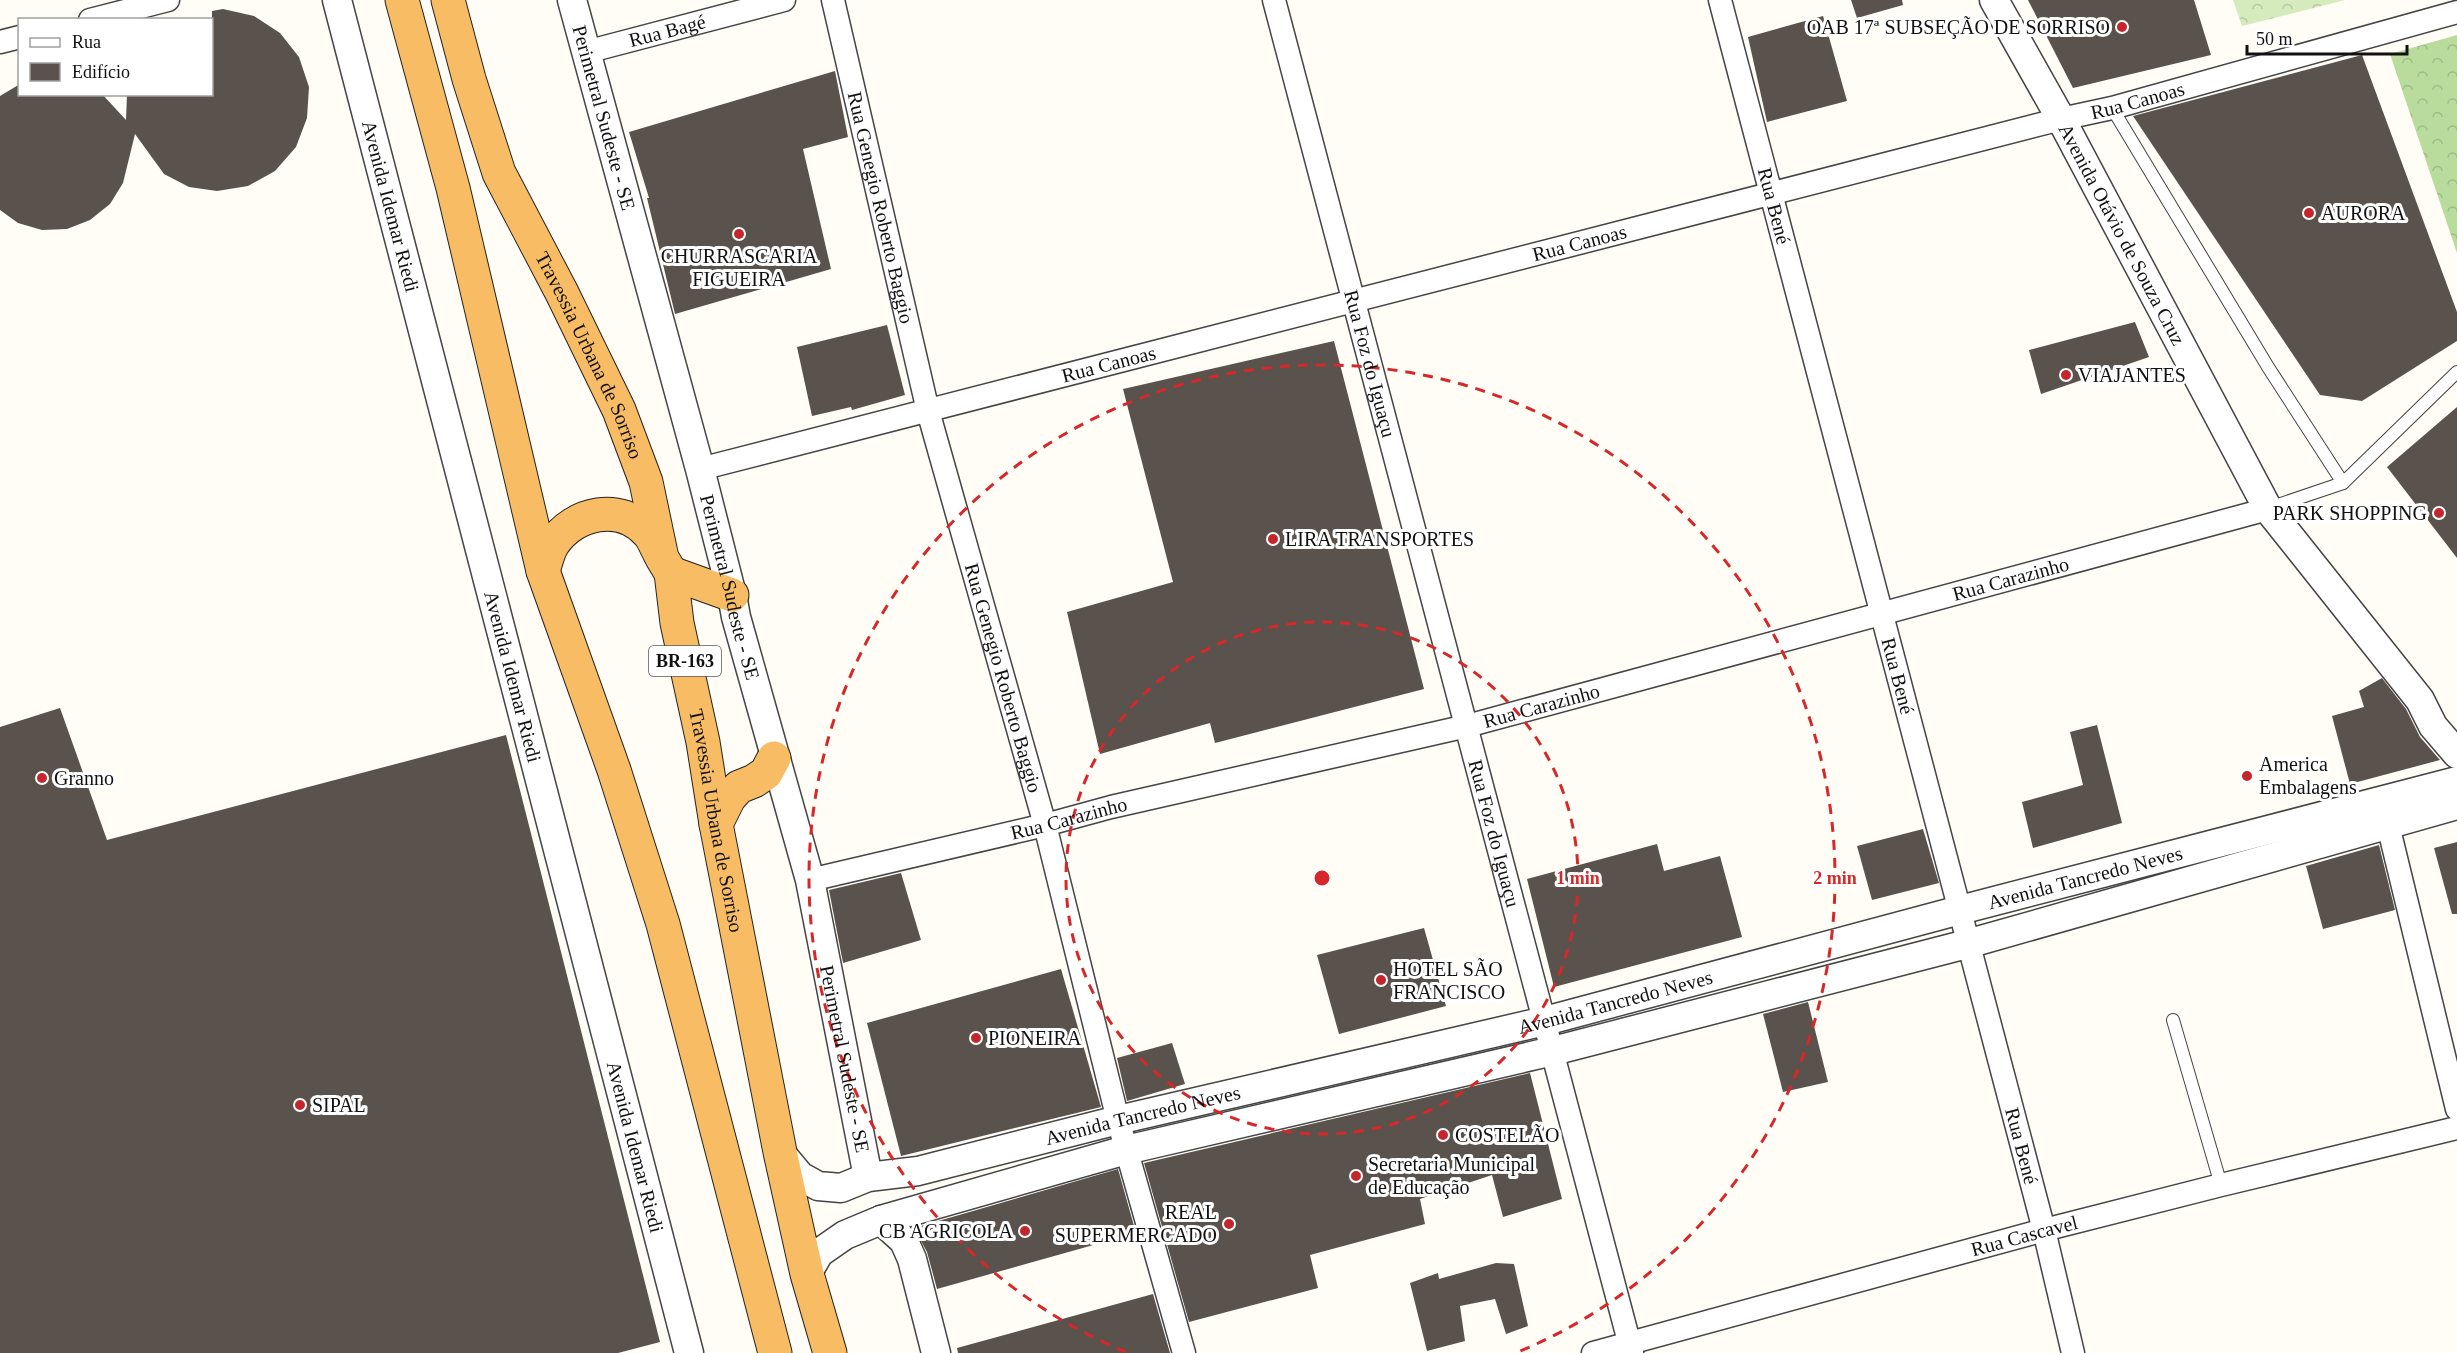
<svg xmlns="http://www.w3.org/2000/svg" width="2457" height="1353" viewBox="0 0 2457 1353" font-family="Georgia,serif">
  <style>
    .forest { fill: url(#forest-crowns) }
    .park { fill: url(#park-crowns) }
    .building { fill: #5a524d }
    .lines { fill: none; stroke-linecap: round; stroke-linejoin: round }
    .service-casing { stroke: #444; stroke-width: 14 }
    .minor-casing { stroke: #444; stroke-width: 25 }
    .tertiary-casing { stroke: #444; stroke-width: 31 }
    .trunk-casing { stroke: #222; stroke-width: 35 }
    .service { stroke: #fff; stroke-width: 12 }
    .minor { stroke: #fff; stroke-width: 22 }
    .tertiary { stroke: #fff; stroke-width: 28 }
    .trunk { stroke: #f7bc64; stroke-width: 33 }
    .ring { fill: none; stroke: #d62828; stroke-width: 3; stroke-dasharray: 10 8 }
    .poi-dot { fill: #c4262e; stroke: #fff; stroke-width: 2 }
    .labels { text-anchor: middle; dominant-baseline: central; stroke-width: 6; stroke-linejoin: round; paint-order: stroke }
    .shield { fill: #fff; stroke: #585858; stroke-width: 1.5 }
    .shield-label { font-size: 18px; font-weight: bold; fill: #111 }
    .poi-label { font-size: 20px; fill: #111; stroke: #fff; text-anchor: start }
    .street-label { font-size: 20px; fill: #111; stroke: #fff }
    .centre { fill: #d62828; stroke: #fff; stroke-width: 3 }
    .ring-label { font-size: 18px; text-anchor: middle; font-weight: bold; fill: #d62828; stroke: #fff; stroke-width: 6; stroke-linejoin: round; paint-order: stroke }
  </style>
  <defs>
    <pattern id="forest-crowns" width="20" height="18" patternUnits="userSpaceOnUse" patternTransform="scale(1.5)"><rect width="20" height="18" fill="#b9dc9c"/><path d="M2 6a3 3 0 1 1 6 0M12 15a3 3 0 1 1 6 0" fill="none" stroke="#9ebc85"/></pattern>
    <pattern id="park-crowns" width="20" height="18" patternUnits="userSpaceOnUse" patternTransform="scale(1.5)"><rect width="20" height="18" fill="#d5ebbd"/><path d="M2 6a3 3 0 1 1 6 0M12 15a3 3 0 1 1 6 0" fill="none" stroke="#b6c8a1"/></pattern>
  </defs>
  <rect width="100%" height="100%" fill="#fffdf5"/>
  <polygon class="forest" points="2457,35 2457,253 2390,54"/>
  <polygon class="park" points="2233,0 2345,0 2242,26"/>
  <g class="building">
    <polygon points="1851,0 1902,0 1903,5 1857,18"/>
    <polygon points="2028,0 2194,0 2211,55 2073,88"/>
    <polygon points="223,9 254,16 280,33 299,57 309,87 307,118 296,147 275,171 248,186 217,191 189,187 164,174 135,134 123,183 110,204 90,220 67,229 42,230 18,223 0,210 0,96 20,84 20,94 102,94 126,120 127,94 212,94 212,11"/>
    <polygon points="1823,16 1847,101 1767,122 1748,37"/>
    <polygon points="2362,55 2457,312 2457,341 2362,401 2320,395 2133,116"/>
    <polygon points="835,71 848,137 803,149 831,269 675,314 647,198 649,198 629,132"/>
    <polygon points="2135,322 2149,357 2041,394 2029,350"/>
    <polygon points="887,325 905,395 852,410 851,407 812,416 797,347"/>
    <polygon points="1334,341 1424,689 1215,743 1210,723 1100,754 1067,612 1173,582 1123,389"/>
    <polygon points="2457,407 2457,558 2387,467"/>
    <polygon points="2382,678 2406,709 2420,737 2440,760 2350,784 2332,716 2364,707 2359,691"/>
    <polygon points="60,708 107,840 506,735 660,1342 618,1353 0,1353 0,727"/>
    <polygon points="2097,725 2122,823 2033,848 2022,802 2083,785 2070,732"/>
    <polygon points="1923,829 1939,883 1872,900 1857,846"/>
    <polygon points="2457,842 2457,914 2452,914 2434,848"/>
    <polygon points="1657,844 1664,871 1720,856 1742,937 1554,987 1527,879"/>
    <polygon points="2379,845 2395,910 2323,929 2306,866"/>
    <polygon points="901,873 921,940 843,963 829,890"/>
    <polygon points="1424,928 1446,1006 1339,1034 1317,955"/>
    <polygon points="1061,969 1101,1107 901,1156 867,1023"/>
    <polygon points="1808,1002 1828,1082 1783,1092 1763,1014"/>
    <polygon points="1172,1043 1185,1084 1127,1101 1117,1058"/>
    <polygon points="1530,1073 1562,1199 1503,1217 1492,1175 1420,1199 1425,1224 1310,1255 1318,1288 1189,1322 1144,1163"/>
    <polygon points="1118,1169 1136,1233 937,1289 927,1252 914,1228"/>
    <polygon points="1496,1263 1514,1264 1528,1326 1506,1334 1495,1299 1460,1306 1465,1341 1427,1351 1410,1283 1438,1273 1439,1279"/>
    <polygon points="1153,1294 1170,1353 958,1353 957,1348"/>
  </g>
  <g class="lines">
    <g class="service-casing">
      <g id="service">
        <polyline points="2112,108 2268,367 2343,483"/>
        <polyline points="2269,508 2343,483 2457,372"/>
        <polyline points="2173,1020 2221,1185"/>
      </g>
    </g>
    <g class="minor-casing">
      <g id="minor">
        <path id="s1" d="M833 0 928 411 1045 825 1118 1120 1184 1353"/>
        <path id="s2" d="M1274 0 1632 1353"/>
        <path id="s3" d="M1720 0 2044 1230 2073 1353"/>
        <polyline points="90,20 168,0"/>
        <polyline points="0,42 20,37"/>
        <path id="s4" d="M586 52 784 0"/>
        <path id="s5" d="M700 469 2061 119 2112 108 2457 12"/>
        <polyline points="2388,825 2457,1109"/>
        <path id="s6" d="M810 880 1045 825 1111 807 1467 726 2268 509"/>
        <path id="s7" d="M1593 1353 2044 1230 2221 1185 2457 1128"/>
      </g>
    </g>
    <g class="tertiary-casing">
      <g id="tertiary">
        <path id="s8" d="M337 0 689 1353"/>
        <path id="s9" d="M572 0 700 469 732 595 736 617 810 880 868 1177"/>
        <path id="s10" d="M1994 0 2061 119 2268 509 2420 700 2433 726 2457 754"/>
        <path id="s11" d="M780 1152 800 1176 818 1186 841 1188 868 1177 918 1171 1118 1120 1545 1021 1960 910 2457 781"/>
        <polyline points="881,1220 904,1241 912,1259 936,1353"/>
        <polyline points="807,1274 819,1253 845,1235 881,1220 1126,1150 1553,1051 1967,944 2457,805"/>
      </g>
    </g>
    <g class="trunk-casing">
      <g id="trunk">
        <polyline points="402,0 453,188 543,571 614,770 663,924 775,1353"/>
        <path id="s12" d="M448 0 469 79 499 173 562 293 619 410 646 482 662 558 671 573 677 623 703 742 716 824 780 1152 807 1274 830 1353"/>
        <path d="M543 571C546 562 548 552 553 544 574 512 621 502 648 533 653 538 656 547 660 554"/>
        <polyline points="671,573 732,595"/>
        <polyline points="716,824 729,798 739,787 754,781 766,773 774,758"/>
      </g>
    </g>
    <use href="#service" class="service"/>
    <use href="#minor" class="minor"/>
    <use href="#tertiary" class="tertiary"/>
    <use href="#trunk" class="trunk"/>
  </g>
  <g class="ring">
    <circle cx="1322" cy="878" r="256"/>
    <path d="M1126 1352A513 513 0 1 1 1518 1352"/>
  </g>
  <g class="poi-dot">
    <circle cx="2122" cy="27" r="6"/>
    <circle cx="2309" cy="213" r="6"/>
    <circle cx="739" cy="234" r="6"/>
    <circle cx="2066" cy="375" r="6"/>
    <circle cx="2439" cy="513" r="6"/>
    <circle cx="1273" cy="539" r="6"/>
    <circle cx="2247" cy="776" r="6"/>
    <circle cx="42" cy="778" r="6"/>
    <circle cx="1381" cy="980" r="6"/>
    <circle cx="976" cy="1038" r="6"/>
    <circle cx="300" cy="1105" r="6"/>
    <circle cx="1443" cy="1135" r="6"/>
    <circle cx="1356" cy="1176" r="6"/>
    <circle cx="1229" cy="1224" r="6"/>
    <circle cx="1025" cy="1231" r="6"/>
  </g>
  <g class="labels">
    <rect class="shield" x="649" y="646" width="72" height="30" rx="4.5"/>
    <g class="shield-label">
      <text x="685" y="661">BR-163</text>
    </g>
    <g class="poi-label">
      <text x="2110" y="27" text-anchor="end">OAB 17ª SUBSEÇÃO DE SORRISO</text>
      <text x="2321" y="213">AURORA</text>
      <text x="739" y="256" text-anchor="middle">CHURRASCARIA<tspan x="739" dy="23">FIGUEIRA</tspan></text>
      <text x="2078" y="375">VIAJANTES</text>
      <text x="2427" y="513" text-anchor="end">PARK SHOPPING</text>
      <text x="1285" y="539">LIRA TRANSPORTES</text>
      <text x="2259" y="764">America<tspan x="2259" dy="23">Embalagens</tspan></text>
      <text x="54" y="778">Granno</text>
      <text x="1393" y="969">HOTEL SÃO<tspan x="1393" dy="23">FRANCISCO</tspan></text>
      <text x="988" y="1038">PIONEIRA</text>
      <text x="312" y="1105">SIPAL</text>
      <text x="1455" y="1135">COSTELÃO</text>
      <text x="1368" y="1164">Secretaria Municipal<tspan x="1368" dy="23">de Educação</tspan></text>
      <text x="1217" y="1212" text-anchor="end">REAL<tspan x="1217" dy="23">SUPERMERCADO</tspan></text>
      <text x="1013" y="1231" text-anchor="end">CB AGRICOLA</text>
    </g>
    <g class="street-label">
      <text stroke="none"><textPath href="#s4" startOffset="84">Rua Bagé</textPath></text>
      <text stroke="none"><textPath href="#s5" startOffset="1484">Rua Canoas</textPath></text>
      <text stroke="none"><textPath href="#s9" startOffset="122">Perimetral Sudeste - SE</textPath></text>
      <text stroke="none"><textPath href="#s8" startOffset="213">Avenida Idemar Riedi</textPath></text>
      <text stroke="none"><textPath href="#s3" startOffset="213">Rua Bené</textPath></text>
      <text stroke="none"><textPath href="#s1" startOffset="213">Rua Genegio Roberto Baggio</textPath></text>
      <text stroke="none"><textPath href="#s10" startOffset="267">Avenida Otávio de Souza Cruz</textPath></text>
      <text stroke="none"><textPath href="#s5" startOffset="908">Rua Canoas</textPath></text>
      <text stroke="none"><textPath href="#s12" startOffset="384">Travessia Urbana de Sorriso</textPath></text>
      <text stroke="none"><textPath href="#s5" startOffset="422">Rua Canoas</textPath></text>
      <text stroke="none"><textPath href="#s2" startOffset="376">Rua Foz do Iguaçu</textPath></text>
      <text stroke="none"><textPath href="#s6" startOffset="1238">Rua Carazinho</textPath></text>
      <text stroke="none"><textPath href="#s9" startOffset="608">Perimetral Sudeste - SE</textPath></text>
      <text stroke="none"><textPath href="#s8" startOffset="699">Avenida Idemar Riedi</textPath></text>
      <text stroke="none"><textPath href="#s3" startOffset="699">Rua Bené</textPath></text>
      <text stroke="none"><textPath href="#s1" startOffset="699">Rua Genegio Roberto Baggio</textPath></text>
      <text stroke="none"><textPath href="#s6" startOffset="752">Rua Carazinho</textPath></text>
      <text stroke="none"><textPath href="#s6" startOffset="266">Rua Carazinho</textPath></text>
      <text stroke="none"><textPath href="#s12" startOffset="870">Travessia Urbana de Sorriso</textPath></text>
      <text stroke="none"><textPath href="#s2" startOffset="862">Rua Foz do Iguaçu</textPath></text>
      <text stroke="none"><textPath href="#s11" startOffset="1358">Avenida Tancredo Neves</textPath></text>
      <text stroke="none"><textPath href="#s11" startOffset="872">Avenida Tancredo Neves</textPath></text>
      <text stroke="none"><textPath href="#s9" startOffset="1094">Perimetral Sudeste - SE</textPath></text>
      <text stroke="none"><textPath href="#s11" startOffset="386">Avenida Tancredo Neves</textPath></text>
      <text stroke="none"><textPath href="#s3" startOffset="1185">Rua Bené</textPath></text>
      <text stroke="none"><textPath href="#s8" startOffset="1185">Avenida Idemar Riedi</textPath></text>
      <text stroke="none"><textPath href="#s7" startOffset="447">Rua Cascavel</textPath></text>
    </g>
  </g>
  <circle cx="1322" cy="878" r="9" class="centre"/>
  <g class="ring-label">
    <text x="1578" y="884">1 min</text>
    <text x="1835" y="884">2 min</text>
  </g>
  <rect x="18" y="18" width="195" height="78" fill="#ffffff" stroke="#a0a0a0" stroke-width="1.5"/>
  <rect x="30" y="38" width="30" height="9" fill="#ffffff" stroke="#a0a0a0" stroke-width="1.5"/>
  <text x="72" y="48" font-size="18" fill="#111111">Rua</text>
  <rect x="30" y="63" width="30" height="18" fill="#5a524d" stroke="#a0a0a0" stroke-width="1.5"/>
  <text x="72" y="78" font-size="18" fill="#111111">Edifício</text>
  <path d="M2247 45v9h160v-9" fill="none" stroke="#111111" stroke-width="3"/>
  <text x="2256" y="45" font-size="18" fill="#111111" stroke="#ffffff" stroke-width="4.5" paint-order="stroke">50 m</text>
</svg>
